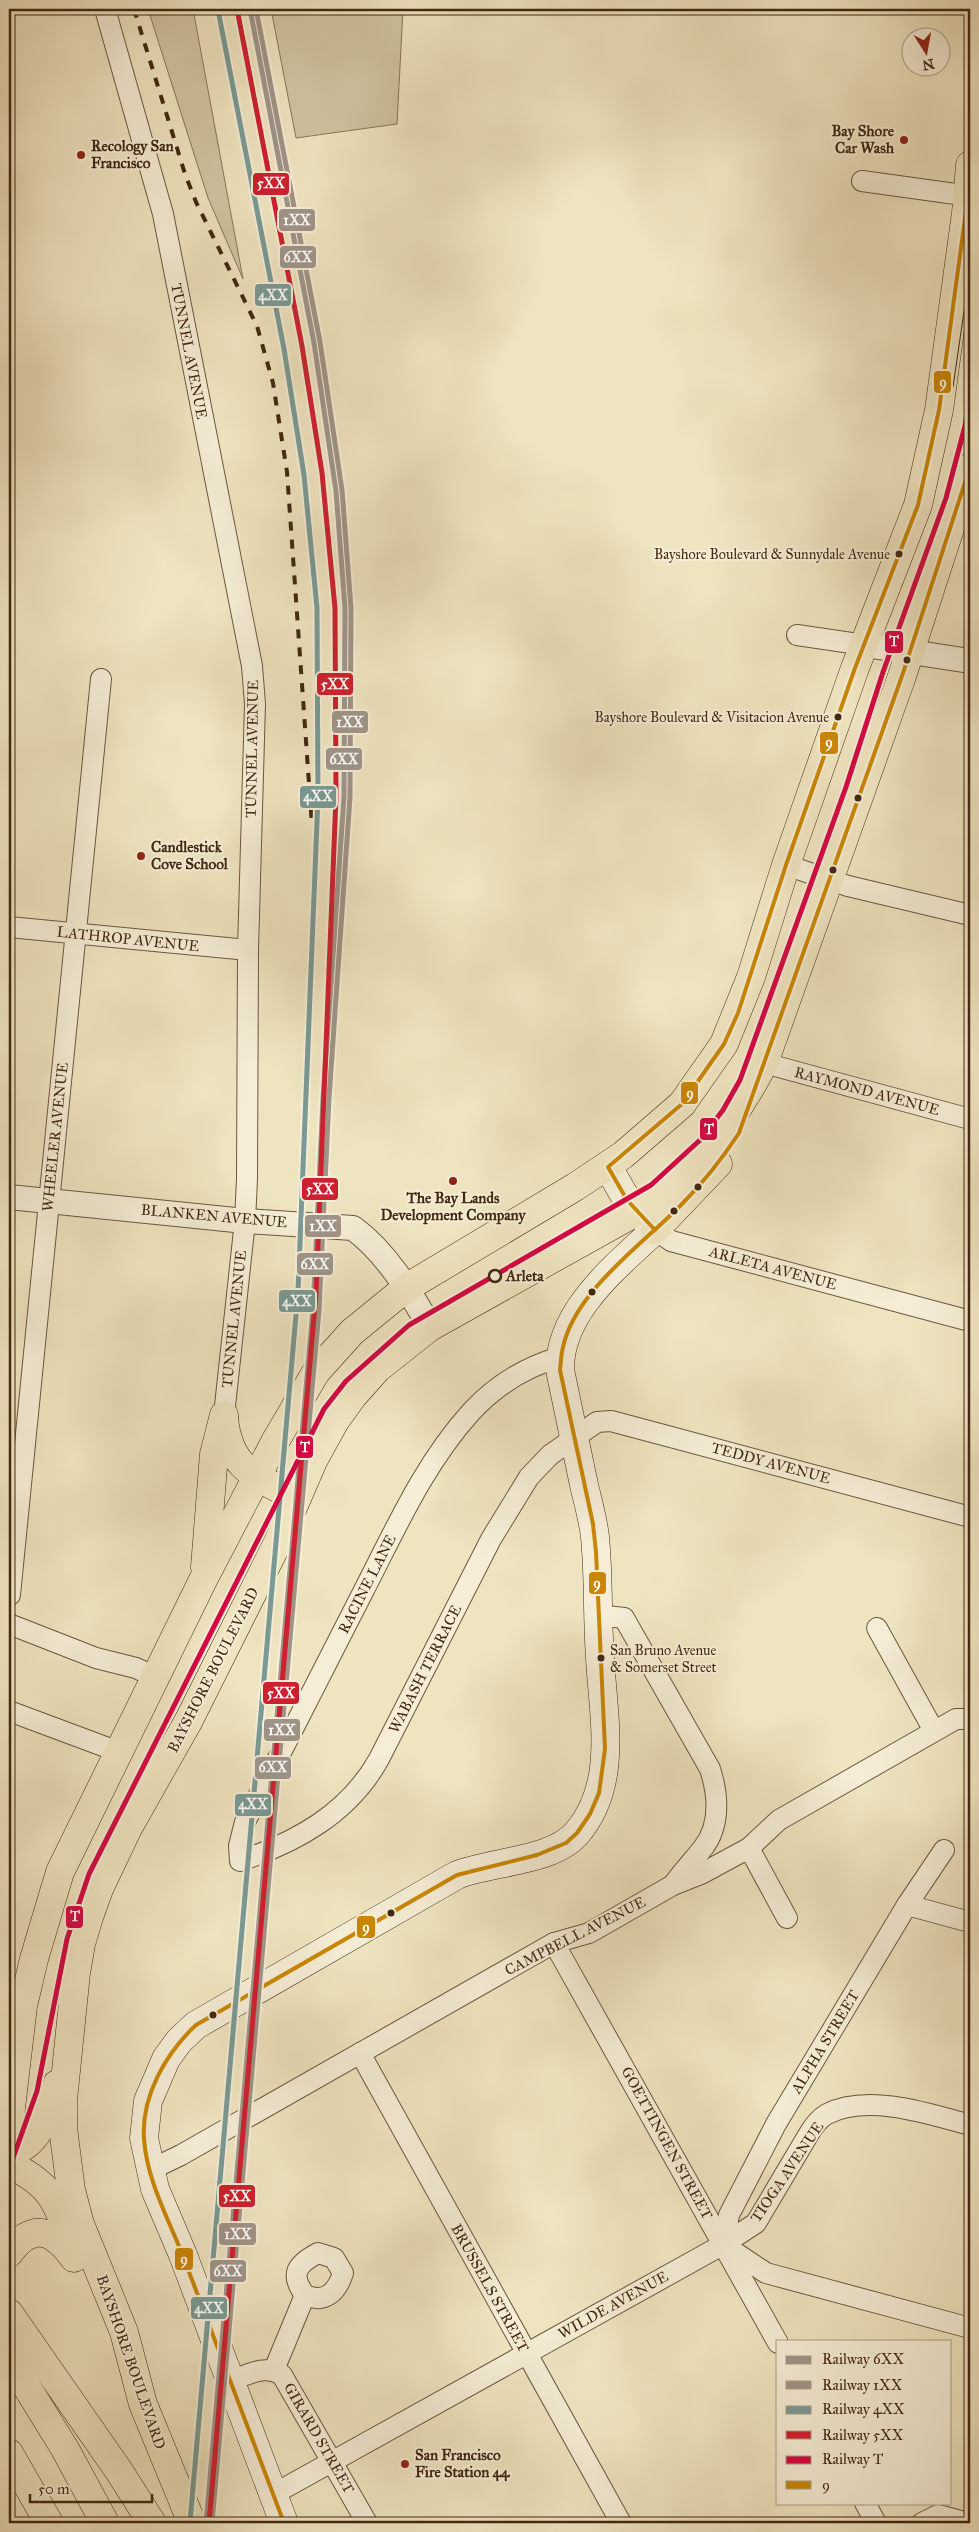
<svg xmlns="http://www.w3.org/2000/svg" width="979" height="2532" viewBox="0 0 979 2532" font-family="'IM FELL Great Primer',serif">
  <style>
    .green { fill: #d1c4a2; stroke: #89765a }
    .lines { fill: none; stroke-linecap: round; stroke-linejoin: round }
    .minor-casing { stroke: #6c573d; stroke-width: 22 }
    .tertiary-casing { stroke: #6c573d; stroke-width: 26 }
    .secondary-casing { stroke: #412811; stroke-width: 29 }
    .primary-casing { stroke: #412811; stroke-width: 29 }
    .motorway-casing { stroke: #412811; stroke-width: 29 }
    .minor { stroke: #f5edd6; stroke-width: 20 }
    .tertiary { stroke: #f5edd6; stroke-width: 24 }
    .secondary { stroke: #f5edd6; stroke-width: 28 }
    .primary { stroke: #efe4c0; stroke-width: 28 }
    .motorway { stroke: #efe4c0; stroke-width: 28 }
    .tram { stroke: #412811; stroke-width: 1 }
    .rail { stroke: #412811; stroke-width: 4; stroke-dasharray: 9 9; stroke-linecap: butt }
    .bus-1-casing { stroke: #f5edd6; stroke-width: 8 }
    .bus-1 { stroke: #ca8604; stroke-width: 4 }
    .rail-1-casing { stroke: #f5edd6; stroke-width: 9 }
    .rail-2-casing { stroke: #f5edd6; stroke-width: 9 }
    .rail-3-casing { stroke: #f5edd6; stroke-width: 9 }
    .rail-4-casing { stroke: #f5edd6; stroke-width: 9 }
    .rail-5-casing { stroke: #f5edd6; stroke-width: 9 }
    .rail-1 { stroke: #9e958c; stroke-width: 5 }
    .rail-2 { stroke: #a09488; stroke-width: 5 }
    .rail-3 { stroke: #7a9a95; stroke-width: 5 }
    .rail-4 { stroke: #ce202f; stroke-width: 5 }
    .rail-5 { stroke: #d40843; stroke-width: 5 }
    .poi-dot { fill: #8f2418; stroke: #f5edd6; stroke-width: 2 }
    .bus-dot { fill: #412811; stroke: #f5edd6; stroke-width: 2 }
    .stop-dot { fill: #f5edd6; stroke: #412811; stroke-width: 2.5 }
    .labels { text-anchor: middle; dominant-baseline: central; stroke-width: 4; stroke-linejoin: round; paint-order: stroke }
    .bus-label { font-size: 14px; fill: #412811; stroke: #f5edd6; text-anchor: end }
    .poi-label { font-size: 15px; font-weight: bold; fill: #412811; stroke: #f5edd6; text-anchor: start }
    .street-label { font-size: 15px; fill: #412811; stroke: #f5edd6 }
    .stop-label { font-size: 15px; font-weight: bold; fill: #412811; stroke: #f5edd6; text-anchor: start }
    .line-badge { stroke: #f5edd6; stroke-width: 2 }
    .badge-label { font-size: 14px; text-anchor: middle; font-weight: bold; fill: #fff }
  </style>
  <rect width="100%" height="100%" fill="#efe4c0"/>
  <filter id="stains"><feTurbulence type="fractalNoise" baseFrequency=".004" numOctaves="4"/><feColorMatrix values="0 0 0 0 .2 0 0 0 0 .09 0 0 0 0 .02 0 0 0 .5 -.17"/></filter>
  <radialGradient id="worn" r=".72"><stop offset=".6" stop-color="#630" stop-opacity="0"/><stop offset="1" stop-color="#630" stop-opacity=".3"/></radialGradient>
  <g class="green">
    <polygon points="148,9 193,9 243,279 208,198"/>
    <polygon points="271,9 403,9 397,124 296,138"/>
  </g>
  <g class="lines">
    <g class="minor-casing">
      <g id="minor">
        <polyline points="105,9 163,214 252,666 255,704 248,950 247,1179 245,1221 224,1415"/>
        <polyline points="862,181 970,196"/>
        <polyline points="797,635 865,645"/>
        <polyline points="786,865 848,886 970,915"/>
        <polyline points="9,927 248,950"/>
        <polyline points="764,1063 970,1119"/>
        <polyline points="655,1230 671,1241 970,1321"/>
        <path d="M560 1357C525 1367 496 1385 471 1412 424 1464 396 1528 364 1590 325 1667 285 1745 245 1822L239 1846 240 1861C297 1842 349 1813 379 1759L491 1539 529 1477 550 1455 597 1422 611 1421 970 1517"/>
        <polyline points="10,1595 101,679"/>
        <path d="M598 1615 624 1618 710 1769C718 1794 721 1825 703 1848 693 1861 682 1872 673 1885"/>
        <polyline points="9,1624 96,1658 136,1668 155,1677"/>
        <polyline points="877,1628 934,1731"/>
        <polyline points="9,1711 119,1752"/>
        <polyline points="749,1848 787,1918"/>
        <polyline points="907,1905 970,1922"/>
        <polyline points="554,1943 778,2343"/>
        <polyline points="360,2053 621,2523"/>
        <polyline points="150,2170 181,2155 554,1943 589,1933 673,1885 701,1874 749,1848 779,1820 956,1719 970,1719"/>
        <polyline points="724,2244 729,2215 776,2124 907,1905 944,1850"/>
        <polyline points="727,2247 766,2273 970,2328"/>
        <path d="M274 2370 305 2295C289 2274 297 2264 318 2253L334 2258 343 2273C337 2292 325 2304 305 2295"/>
        <path d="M230 2381C247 2375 265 2364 282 2375L367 2523"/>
        <path d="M272 2495 724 2244 756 2223 807 2137C812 2128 818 2119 827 2114 868 2093 930 2114 970 2125"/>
        <polyline points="865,2503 876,2523"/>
        <polyline points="922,2523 938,2515 968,2523"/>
      </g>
    </g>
    <g class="tertiary-casing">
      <g id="tertiary">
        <polyline points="865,645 970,661"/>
        <path d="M9 1197 245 1221 353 1228C386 1252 410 1292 430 1327"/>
      </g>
    </g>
    <g class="secondary-casing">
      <path id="secondary" d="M284 2523 183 2255 155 2189 144 2138 148 2101 166 2059 179 2041 196 2025 457 1875C492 1861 552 1862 577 1833 619 1784 603 1716 600 1658 597 1618 599 1577 595 1537 593 1519 588 1502 584 1485 576 1446 568 1408 560 1370 559 1311 616 1267 655 1230L627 1200 608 1167"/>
    </g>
    <g class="primary-casing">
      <g id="primary">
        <polyline points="655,1230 718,1164"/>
        <path d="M224 1418C229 1469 255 1476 297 1498"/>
        <polyline points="205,1567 214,1454 224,1415"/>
        <polyline points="9,2125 23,2006 34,1959 60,1872 203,1580 276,1440 316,1372 352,1332 406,1288 575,1187 623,1155 682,1104 724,1044 751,977 786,865 855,668 918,505 939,410 966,213 970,165"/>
        <path d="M9 2152C39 2148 49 2110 57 2084"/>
        <path d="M9 2164C49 2184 55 2197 70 2239"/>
        <path d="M9 2253C33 2221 53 2230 74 2258"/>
        <path d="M192 2523 143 2404 124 2332 80 2224 71 2190 63 2128V2100L76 1973 81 1944 89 1917 99 1889 128 1828 189 1720 278 1542 314 1459 335 1421 353 1396 377 1369 430 1327 636 1212C692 1173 733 1124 764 1063L902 676 970 467"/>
      </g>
    </g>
    <g class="motorway-casing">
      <g id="motorway">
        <polyline points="9,2313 119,2471 152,2523"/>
        <polyline points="9,2358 65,2449 105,2523"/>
        <polyline points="9,2453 49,2523"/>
      </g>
    </g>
    <use href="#minor" class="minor"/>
    <use href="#tertiary" class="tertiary"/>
    <use href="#secondary" class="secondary"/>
    <use href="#primary" class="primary"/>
    <use href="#motorway" class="motorway"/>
    <polyline class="tram" points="953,387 970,270"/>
    <polyline class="rail" points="134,9 185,174 196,202 257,326 273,383 287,472 312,826"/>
    <g class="bus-1-casing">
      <g id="bus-1">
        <polyline points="655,1230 627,1200 608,1167 682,1104 724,1044 738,1013 786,865 855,668 918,505 939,410 968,196 970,196"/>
        <path d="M284 2523C251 2437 219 2350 186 2264 171 2223 147 2183 144 2139 141 2096 166 2053 196 2025L457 1875 537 1855 566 1843 577 1833 590 1814 599 1793 605 1749 596 1552 593 1524 560 1370C561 1363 561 1354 563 1347 575 1291 643 1244 681 1205 703 1183 722 1159 739 1133L902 676 970 467"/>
      </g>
    </g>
    <use href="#bus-1" class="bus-1"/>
    <g class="rail-1-casing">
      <polyline id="rail-1" points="206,2523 313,1309 323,1098 344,797 345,608 336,491 314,343 250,9"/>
    </g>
    <g class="rail-2-casing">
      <polyline id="rail-2" points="212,2523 319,1310 329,1098 350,797 351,608 342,490 320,342 256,9"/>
    </g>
    <g class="rail-3-casing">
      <polyline id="rail-3" points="190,2522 298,1292 318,797 317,608 304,475 284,349 218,10"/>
    </g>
    <g class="rail-4-casing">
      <polyline id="rail-4" points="209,2523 316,1293 336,797 335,608 322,473 302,346 237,9"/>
    </g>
    <g class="rail-5-casing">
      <polyline id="rail-5" points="9,2169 37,2091 67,1939 89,1874 324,1409 346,1381 409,1325 651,1185 700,1140 723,1110 740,1080 846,787 883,672 946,498 965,426 970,392"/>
    </g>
    <use href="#rail-1" class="rail-1"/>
    <use href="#rail-2" class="rail-2"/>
    <use href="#rail-3" class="rail-3"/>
    <use href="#rail-4" class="rail-4"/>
    <use href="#rail-5" class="rail-5"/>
  </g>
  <g class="poi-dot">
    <circle cx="904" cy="140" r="5"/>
    <circle cx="81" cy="155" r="5"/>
    <circle cx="141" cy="856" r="5"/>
    <circle cx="453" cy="1181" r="5"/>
    <circle cx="405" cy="2464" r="5"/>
  </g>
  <g class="bus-dot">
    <circle cx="899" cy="554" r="4.5"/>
    <circle cx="907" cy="660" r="4.5"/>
    <circle cx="838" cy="717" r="4.5"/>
    <circle cx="858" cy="798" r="4.5"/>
    <circle cx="833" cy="870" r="4.5"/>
    <circle cx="698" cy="1187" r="4.5"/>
    <circle cx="674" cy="1211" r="4.5"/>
    <circle cx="592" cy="1292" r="4.5"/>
    <circle cx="601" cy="1658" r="4.5"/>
    <circle cx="391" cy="1913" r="4.5"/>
    <circle cx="213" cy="2015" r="4.5"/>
  </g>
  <circle class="stop-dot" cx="495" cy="1276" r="6"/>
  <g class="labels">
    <g class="bus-label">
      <text x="890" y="554">Bayshore Boulevard &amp; Sunnydale Avenue</text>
      <text x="829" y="717">Bayshore Boulevard &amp; Visitacion Avenue</text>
      <text x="610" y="1650" text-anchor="start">San Bruno Avenue<tspan x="610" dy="17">&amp; Somerset Street</tspan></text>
    </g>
    <g class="poi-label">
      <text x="894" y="131" text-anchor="end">Bay Shore<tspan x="894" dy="17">Car Wash</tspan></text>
      <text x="91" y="146">Recology San<tspan x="91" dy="17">Francisco</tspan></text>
      <text x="151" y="847">Candlestick<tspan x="151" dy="17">Cove School</tspan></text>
      <text x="453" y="1198" text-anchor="middle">The Bay Lands<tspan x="453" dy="17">Development Company</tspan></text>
      <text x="415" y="2455">San Francisco<tspan x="415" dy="17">Fire Station 44</tspan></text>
    </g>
    <g class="street-label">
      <text transform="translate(189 351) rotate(79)">TUNNEL AVENUE</text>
      <text transform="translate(252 749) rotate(-89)">TUNNEL AVENUE</text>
      <text transform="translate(128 939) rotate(6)">LATHROP AVENUE</text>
      <text transform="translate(867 1091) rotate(15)">RAYMOND AVENUE</text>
      <text transform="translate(55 1137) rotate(-84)">WHEELER AVENUE</text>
      <text transform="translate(214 1216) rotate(5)">BLANKEN AVENUE</text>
      <text transform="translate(773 1268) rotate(15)">ARLETA AVENUE</text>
      <text transform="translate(234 1319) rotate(-84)">TUNNEL AVENUE</text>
      <text transform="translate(771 1463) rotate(15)">TEDDY AVENUE</text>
      <text transform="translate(367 1584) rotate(-63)">RACINE LANE</text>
      <text transform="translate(425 1669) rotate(-63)">WABASH TERRACE</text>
      <text transform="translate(213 1670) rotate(-63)">BAYSHORE BOULEVARD</text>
      <text transform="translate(575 1936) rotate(-27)">CAMPBELL AVENUE</text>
      <text transform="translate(825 2042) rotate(-59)">ALPHA STREET</text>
      <text transform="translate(667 2143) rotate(61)">GOETTINGEN STREET</text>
      <text transform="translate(787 2172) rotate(-56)">TIOGA AVENUE</text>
      <text transform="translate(490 2288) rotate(61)">BRUSSELS STREET</text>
      <text transform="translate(613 2305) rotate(-29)">WILDE AVENUE</text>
      <text transform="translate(131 2362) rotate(71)">BAYSHORE BOULEVARD</text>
      <text transform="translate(319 2438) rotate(60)">GIRARD STREET</text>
    </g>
    <g class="stop-label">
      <text x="506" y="1276">Arleta</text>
    </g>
  </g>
  <g class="line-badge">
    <rect x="252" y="172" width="38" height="24" rx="5" fill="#ce202f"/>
    <rect x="278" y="208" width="38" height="24" rx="5" fill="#a09488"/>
    <rect x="279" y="245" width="38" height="24" rx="5" fill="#9e958c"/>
    <rect x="254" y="283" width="38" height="24" rx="5" fill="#7a9a95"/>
    <rect x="933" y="370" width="19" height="24" rx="5" fill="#ca8604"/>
    <rect x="884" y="630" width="20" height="24" rx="5" fill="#d40843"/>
    <rect x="316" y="672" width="38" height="24" rx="5" fill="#ce202f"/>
    <rect x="331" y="710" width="38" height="24" rx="5" fill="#a09488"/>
    <rect x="819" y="731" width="20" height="24" rx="5" fill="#ca8604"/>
    <rect x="325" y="747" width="38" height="24" rx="5" fill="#9e958c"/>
    <rect x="299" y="785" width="38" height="24" rx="5" fill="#7a9a95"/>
    <rect x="680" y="1081" width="19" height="24" rx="5" fill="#ca8604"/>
    <rect x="699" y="1117" width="19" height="24" rx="5" fill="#d40843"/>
    <rect x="301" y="1177" width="38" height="24" rx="5" fill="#ce202f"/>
    <rect x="304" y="1214" width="38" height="24" rx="5" fill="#a09488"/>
    <rect x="296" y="1252" width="38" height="24" rx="5" fill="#9e958c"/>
    <rect x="278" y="1289" width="38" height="24" rx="5" fill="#7a9a95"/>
    <rect x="295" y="1435" width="19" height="24" rx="5" fill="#d40843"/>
    <rect x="588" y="1571" width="19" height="24" rx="5" fill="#ca8604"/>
    <rect x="262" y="1681" width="38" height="24" rx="5" fill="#ce202f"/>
    <rect x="263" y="1718" width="38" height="24" rx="5" fill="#a09488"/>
    <rect x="254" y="1756" width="38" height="24" rx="5" fill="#9e958c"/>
    <rect x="234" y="1793" width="38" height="24" rx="5" fill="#7a9a95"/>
    <rect x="65" y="1905" width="19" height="24" rx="5" fill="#d40843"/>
    <rect x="356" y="1915" width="20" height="24" rx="5" fill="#ca8604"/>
    <rect x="218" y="2184" width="38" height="24" rx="5" fill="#ce202f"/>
    <rect x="218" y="2222" width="39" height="24" rx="5" fill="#a09488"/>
    <rect x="174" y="2247" width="20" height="24" rx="5" fill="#ca8604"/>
    <rect x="209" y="2259" width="38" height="24" rx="5" fill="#9e958c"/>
    <rect x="190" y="2296" width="38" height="24" rx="5" fill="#7a9a95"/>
  </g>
  <g class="badge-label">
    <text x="271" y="188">5XX</text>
    <text x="297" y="225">1XX</text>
    <text x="298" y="262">6XX</text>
    <text x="273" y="300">4XX</text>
    <text x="943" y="387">9</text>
    <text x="894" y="646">T</text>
    <text x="335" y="689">5XX</text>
    <text x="350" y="727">1XX</text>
    <text x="829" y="747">9</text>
    <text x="344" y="764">6XX</text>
    <text x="318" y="801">4XX</text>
    <text x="690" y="1098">9</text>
    <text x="709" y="1134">T</text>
    <text x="320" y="1194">5XX</text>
    <text x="323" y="1231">1XX</text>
    <text x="315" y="1269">6XX</text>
    <text x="297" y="1306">4XX</text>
    <text x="305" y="1452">T</text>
    <text x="597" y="1588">9</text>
    <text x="281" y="1698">5XX</text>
    <text x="282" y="1735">1XX</text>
    <text x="273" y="1772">6XX</text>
    <text x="253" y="1809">4XX</text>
    <text x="75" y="1921">T</text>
    <text x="366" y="1932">9</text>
    <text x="237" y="2201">5XX</text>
    <text x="238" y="2239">1XX</text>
    <text x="184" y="2264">9</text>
    <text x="228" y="2276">6XX</text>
    <text x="209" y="2313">4XX</text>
  </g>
  <rect width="979" height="2532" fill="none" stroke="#efe4c0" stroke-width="30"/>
  <rect x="10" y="10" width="959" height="2512" fill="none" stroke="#412811" stroke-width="2.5"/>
  <rect x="15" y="15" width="949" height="2502" fill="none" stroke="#412811"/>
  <rect x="776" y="2340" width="175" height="165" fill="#f5edd6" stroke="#ad9e87"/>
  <rect x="786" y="2356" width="25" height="8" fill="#9e958c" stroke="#ad9e87"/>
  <text x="822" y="2364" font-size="15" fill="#412811">Railway 6XX</text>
  <rect x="786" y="2381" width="25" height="8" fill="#a09488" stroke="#ad9e87"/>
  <text x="822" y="2390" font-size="15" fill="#412811">Railway 1XX</text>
  <rect x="786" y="2406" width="25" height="8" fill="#7a9a95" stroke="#ad9e87"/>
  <text x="822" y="2414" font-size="15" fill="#412811">Railway 4XX</text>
  <rect x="786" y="2431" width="25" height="8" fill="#ce202f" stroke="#ad9e87"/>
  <text x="822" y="2440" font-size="15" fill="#412811">Railway 5XX</text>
  <rect x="786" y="2456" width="25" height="8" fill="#d40843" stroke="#ad9e87"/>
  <text x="822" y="2464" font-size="15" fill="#412811">Railway T</text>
  <rect x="786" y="2481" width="25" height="8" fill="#ca8604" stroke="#ad9e87"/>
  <text x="822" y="2490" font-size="15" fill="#412811">9</text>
  <g transform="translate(926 52) rotate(169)"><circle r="24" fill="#f5edd6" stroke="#ad9e87"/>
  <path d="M0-4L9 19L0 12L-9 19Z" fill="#8f2418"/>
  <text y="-8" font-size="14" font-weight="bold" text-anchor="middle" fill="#412811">N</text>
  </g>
  <path d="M30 2494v8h122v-8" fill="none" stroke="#412811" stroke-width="2.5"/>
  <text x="38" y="2494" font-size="15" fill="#412811" stroke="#f5edd6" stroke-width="4" paint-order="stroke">50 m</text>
  <rect width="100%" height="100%" filter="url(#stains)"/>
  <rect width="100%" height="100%" fill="url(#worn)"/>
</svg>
